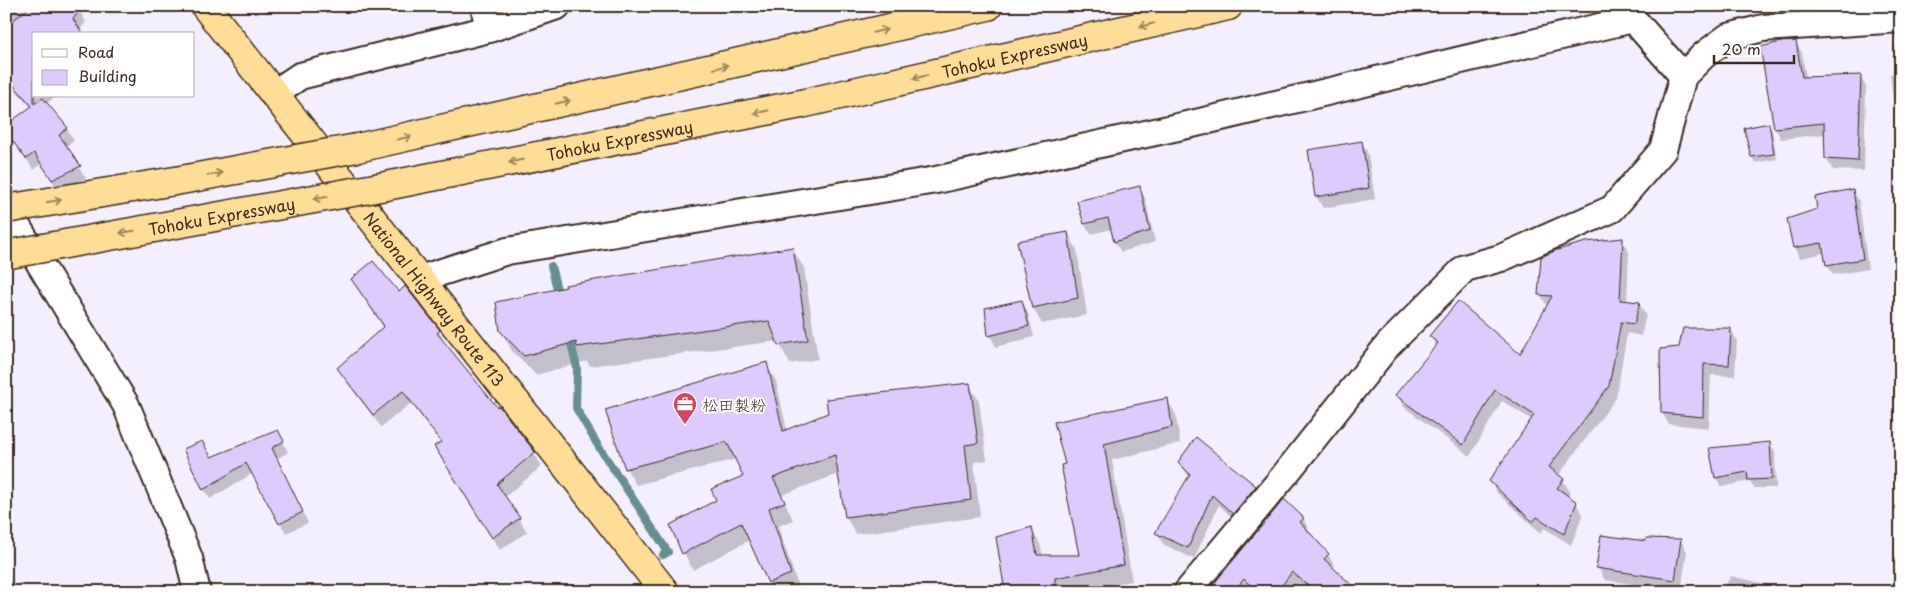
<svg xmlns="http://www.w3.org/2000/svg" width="1907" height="598" viewBox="0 0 1907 598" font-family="'Playpen Sans','Klee One',sans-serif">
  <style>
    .shadow { fill: #0003 }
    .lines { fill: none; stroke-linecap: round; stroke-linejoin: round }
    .stream { stroke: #668f90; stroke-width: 8 }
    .building { fill: #dccbfc; stroke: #3b2a1e }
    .minor-casing { stroke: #3b2a1e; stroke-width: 30 }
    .trunk-casing { stroke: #3b2a1e; stroke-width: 31 }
    .motorway-casing { stroke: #3b2a1e; stroke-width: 31 }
    .minor { stroke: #fff; stroke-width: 26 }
    .trunk { stroke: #fedd96; stroke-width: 28 }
    .motorway { stroke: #fedd96; stroke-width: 28 }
    .motorway-bridge-casing { stroke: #3b2a1e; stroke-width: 31; stroke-linecap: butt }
    .motorway-bridge { stroke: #fedd96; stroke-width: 28 }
    .oneway { stroke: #9c845a }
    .labels { text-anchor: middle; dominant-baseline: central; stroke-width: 4; stroke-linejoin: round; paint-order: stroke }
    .street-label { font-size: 16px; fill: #3b2a1e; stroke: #fff }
    .poi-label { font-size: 16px; fill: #3b2a1e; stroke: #fff; text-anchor: start }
  </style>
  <rect width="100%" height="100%" fill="#f4effe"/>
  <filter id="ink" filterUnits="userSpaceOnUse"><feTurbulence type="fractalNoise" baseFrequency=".02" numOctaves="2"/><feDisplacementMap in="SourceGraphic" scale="10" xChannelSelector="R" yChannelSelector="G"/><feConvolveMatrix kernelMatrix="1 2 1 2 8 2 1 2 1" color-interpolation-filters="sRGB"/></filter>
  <g filter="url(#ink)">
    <g class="shadow">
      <polygon points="6,6 76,6 86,22 79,31 34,34 34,96 58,96 46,103 67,129 74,141 65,147 86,178 59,191 41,164 34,170 6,131 32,108 11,85 6,89"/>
      <polygon points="261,6 277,6 267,14"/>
      <polygon points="1796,42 1802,53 1806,78 1860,76 1866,87 1864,171 1833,170 1826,159 1825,134 1781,139 1775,128"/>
      <polygon points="1893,46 1901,47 1901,161 1890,74 1897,74"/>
      <polygon points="1768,125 1772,130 1777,159 1755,163 1752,157 1745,129"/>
      <polygon points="1362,142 1368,154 1375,199 1323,208 1316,196"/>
      <polygon points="1139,188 1145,198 1155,242 1121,252 1115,242 1112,229 1091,234 1085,224 1079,201"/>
      <polygon points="1853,191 1859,201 1868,269 1833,275 1827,264 1825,253 1800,258 1794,248 1788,220 1818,210"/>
      <polygon points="1068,233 1077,250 1087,315 1042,324 1033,308"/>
      <polygon points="1622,240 1629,252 1627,302 1639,303 1646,315 1641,336 1627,333 1616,398 1558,476 1563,480 1570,492 1567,497 1576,503 1583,515 1571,545 1544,528 1541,533 1498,494 1491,482 1532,420 1502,401 1470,456 1404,407 1397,395 1436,347 1431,336 1520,356 1547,306 1540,294"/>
      <polygon points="792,249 804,268 818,359 790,364 778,341 590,366 587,361 536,375 512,351 501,331"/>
      <polygon points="352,280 399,293 439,331 445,345 496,409 499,407 534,453 542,466 505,497 527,532 500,550 443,460 441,443 411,403 381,427 346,381 338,368 384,328"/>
      <polygon points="1022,302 1028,313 1034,337 996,347 990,335"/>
      <polygon points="1731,329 1737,341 1735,376 1711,375 1709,428 1669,424 1662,413 1680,348"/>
      <polygon points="766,364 776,381 787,430 969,384 979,401 987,460 974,462 980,517 856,534 846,517 838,474 782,495 793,520 778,526 800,592 774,592 750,540 693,570 684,553 717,501 745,476 736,459 636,485 626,468"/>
      <polygon points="1167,400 1176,415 1180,443 1112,460 1132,581 1113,584 1113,592 1006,592 1031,528 1040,544 1043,557 1081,557 1063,466"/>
      <polygon points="278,432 288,452 277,459 308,523 286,533 253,473 210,499 204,489 211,459"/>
      <polygon points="1770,443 1775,452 1776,488 1754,488 1750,481 1722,487 1716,478 1710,449"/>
      <polygon points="1179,462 1255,486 1262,498 1240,525 1219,505 1194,559 1163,544 1157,533 1189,477"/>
      <polygon points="1303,518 1309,530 1307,532 1328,555 1335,566 1333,568 1356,592 1310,592 1299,583 1292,592 1208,592"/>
      <polygon points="1681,541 1687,552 1681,591 1605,580 1598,568"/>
      <polygon points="1731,576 1782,588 1784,592 1721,592"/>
    </g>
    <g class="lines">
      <g class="stream">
        <polyline points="551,266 559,297"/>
        <polyline points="569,335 577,368 576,408 597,444 668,552 663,555"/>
        <polyline points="622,592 625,590"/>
      </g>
    </g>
    <g class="building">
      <polygon points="31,6 83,6 73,19 83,34 34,34 34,104 43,98 68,128 59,135 81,166 52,180 34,153 26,159 6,132 6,125 32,106 6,77 6,26"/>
      <polygon points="1796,41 1802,77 1861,75 1858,161 1825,159 1824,123 1774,128 1760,47 1781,42"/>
      <polygon points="1769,123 1774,154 1751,157 1744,128"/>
      <polygon points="1362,141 1369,188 1315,197 1308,150"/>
      <polygon points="1140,186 1150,231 1114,242 1108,218 1084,224 1077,201"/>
      <polygon points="1853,189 1863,259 1826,265 1822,243 1793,248 1787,219 1817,209 1815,197"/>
      <polygon points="1068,232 1078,298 1032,308 1017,241"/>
      <polygon points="1623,238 1620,300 1640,302 1634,324 1621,322 1609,386 1549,467 1564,479 1557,488 1577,502 1564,534 1537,517 1533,522 1489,481 1534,415 1495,390 1463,445 1395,395 1438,343 1429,336 1458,301 1520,354 1552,296 1538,295 1541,257 1557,250 1586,242"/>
      <polygon points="793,247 808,340 778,345 769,321 577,347 576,342 524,356 500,331 496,302 566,287 565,285"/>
      <polygon points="373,261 399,292 405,286 440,330 437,333 497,407 499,406 535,452 497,484 520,518 492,538 434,446 441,442 403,391 373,415 337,368 384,326 351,279"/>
      <polygon points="1022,300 1029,326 988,336 985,308"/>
      <polygon points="1683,328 1731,328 1729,365 1704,364 1703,417 1661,413 1660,349 1679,347"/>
      <polygon points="767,362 783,431 828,413 826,399 970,383 978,443 965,445 971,500 845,517 835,455 773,478 785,502 769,508 791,574 768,583 741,523 682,554 670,525 716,500 711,489 743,476 727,442 625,469 605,410"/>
      <polygon points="1168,398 1172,427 1104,444 1124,565 1055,578 1055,592 1005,592 996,537 1032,527 1037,555 1079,555 1061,465 1065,464 1054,422"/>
      <polygon points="278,430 284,441 272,448 303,512 279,524 246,463 203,490 183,449 202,441 211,457"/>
      <polygon points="1196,437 1256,486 1233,514 1212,495 1188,548 1155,533 1190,474 1178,462"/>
      <polygon points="1770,442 1772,479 1748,480 1747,472 1715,478 1709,448"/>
      <polygon points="1284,499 1304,518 1300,522 1329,554 1324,559 1359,592 1316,592 1292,572 1277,592 1257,592 1244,579 1233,592 1207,592"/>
      <polygon points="1601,535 1646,541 1646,538 1681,539 1675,580 1596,568"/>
    </g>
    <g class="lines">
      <g class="minor-casing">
        <g id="minor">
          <polyline points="484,6 489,29"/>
          <polyline points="1629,6 1633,19 1683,76"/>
          <polyline points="273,94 300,76 489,29 557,6"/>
          <polyline points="6,208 126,405 189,558 197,592"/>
          <polyline points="420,279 507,251 936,180 1196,123 1633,19"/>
          <polyline points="1187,592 1283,477 1388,345 1465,268 1501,258 1612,209 1663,150 1683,76 1704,55 1728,37 1763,28 1901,19"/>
        </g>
      </g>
      <g class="trunk-casing">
        <g id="trunk">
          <path id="s1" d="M205 6 665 592"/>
        </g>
      </g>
      <g class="motorway-casing">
        <g id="motorway">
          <polyline points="357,148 988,6"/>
          <path id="s2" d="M386 186 801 104 1228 6"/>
        </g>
      </g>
      <use href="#minor" class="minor"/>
      <use href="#trunk" class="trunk"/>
      <use href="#motorway" class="motorway"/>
      <g class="motorway-bridge-casing">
        <g id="motorway-bridge">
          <polyline points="6,209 181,180 357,148"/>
          <path id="s3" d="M10 254 386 186"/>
        </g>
      </g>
      <use href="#motorway-bridge" class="motorway-bridge"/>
    </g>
    <defs><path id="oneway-shaft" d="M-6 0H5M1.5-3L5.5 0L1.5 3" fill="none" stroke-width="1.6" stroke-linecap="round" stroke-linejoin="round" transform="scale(1.25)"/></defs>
    <g class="oneway">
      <use href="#oneway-shaft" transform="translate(1147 25) rotate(167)"/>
      <use href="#oneway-shaft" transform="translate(880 31) rotate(-13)"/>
      <use href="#oneway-shaft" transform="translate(721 67) rotate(-13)"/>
      <use href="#oneway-shaft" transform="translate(920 77) rotate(167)"/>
      <use href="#oneway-shaft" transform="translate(563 102) rotate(-13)"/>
      <use href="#oneway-shaft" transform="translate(761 112) rotate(169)"/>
      <use href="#oneway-shaft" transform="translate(404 138) rotate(-13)"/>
      <use href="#oneway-shaft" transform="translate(516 161) rotate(169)"/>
      <use href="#oneway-shaft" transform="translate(215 174) rotate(-10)"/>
      <use href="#oneway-shaft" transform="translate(321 198) rotate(170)"/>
      <use href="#oneway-shaft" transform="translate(54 201) rotate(-9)"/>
      <use href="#oneway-shaft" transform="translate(127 232) rotate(170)"/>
    </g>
  </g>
  <defs>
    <g id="office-pin" transform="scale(1.25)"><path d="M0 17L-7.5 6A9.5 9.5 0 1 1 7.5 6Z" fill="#d1495b" stroke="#fff"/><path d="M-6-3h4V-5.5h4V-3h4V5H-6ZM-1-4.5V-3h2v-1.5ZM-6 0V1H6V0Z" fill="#fff"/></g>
  </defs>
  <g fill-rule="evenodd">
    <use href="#office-pin" x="685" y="404"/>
  </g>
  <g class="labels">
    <g class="street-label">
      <text stroke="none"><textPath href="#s2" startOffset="642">Tohoku Expressway</textPath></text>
      <text stroke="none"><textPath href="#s2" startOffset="238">Tohoku Expressway</textPath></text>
      <text stroke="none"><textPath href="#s3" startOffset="215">Tohoku Expressway</textPath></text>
      <text stroke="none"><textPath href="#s1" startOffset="372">National Highway Route 113</textPath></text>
    </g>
    <g class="poi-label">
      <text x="702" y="404">松田製粉</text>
    </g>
  </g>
  <rect width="1907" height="598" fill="none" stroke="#fff" stroke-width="25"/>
  <rect x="12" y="12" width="1882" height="573" fill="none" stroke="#3b2a1e" stroke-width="2" filter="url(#ink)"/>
  <rect x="32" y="32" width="162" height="65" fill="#ffffff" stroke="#b1aaa5"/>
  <rect x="42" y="49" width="25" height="8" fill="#ffffff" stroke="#b1aaa5"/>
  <text x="78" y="58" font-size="15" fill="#3b2a1e">Road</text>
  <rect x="42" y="70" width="25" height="15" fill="#dccbfc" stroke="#b1aaa5"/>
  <text x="78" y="82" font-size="15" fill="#3b2a1e">Building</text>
  <path d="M1714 55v8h80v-8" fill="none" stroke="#3b2a1e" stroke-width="2.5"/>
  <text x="1722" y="55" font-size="15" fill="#3b2a1e" stroke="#ffffff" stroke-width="4" paint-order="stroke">20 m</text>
</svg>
